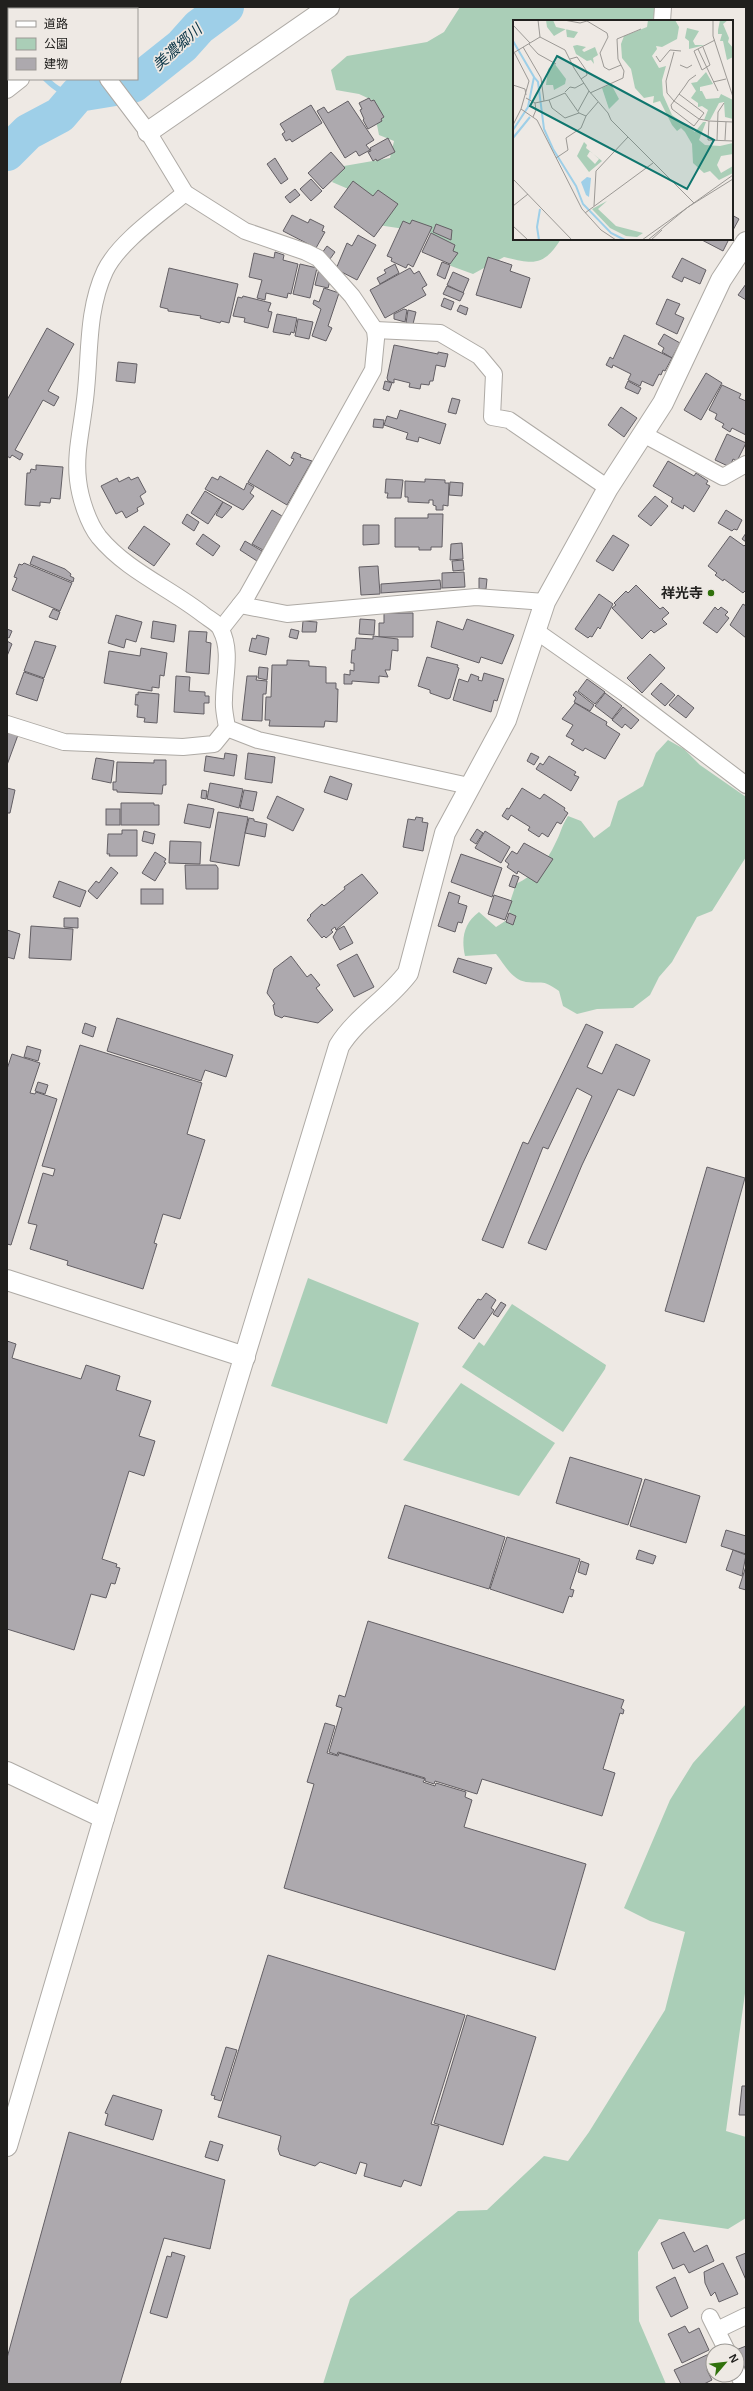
<svg xmlns="http://www.w3.org/2000/svg" width="753" height="2391" viewBox="0 0 753 2391" font-family="Helvetica,'Noto Sans JP',sans-serif">
  <style>
    .green { fill: #aaceb7 }
    .lines { fill: none; stroke-linecap: round; stroke-linejoin: round }
    .stream { stroke: #9ecfe8; stroke-width: 6 }
    .river { stroke: #9ecfe8; stroke-width: 36 }
    .building { fill: #ada9ae; stroke: #635f64 }
    .minor-casing { stroke: #aeaaa5; stroke-width: 18 }
    .tertiary-casing { stroke: #aeaaa5; stroke-width: 22 }
    .minor { stroke: #fff; stroke-width: 16 }
    .tertiary { stroke: #fff; stroke-width: 20 }
    .poi-dot { fill: #30710c; stroke: #eee9e4; stroke-width: 1.5 }
    .labels { text-anchor: middle; dominant-baseline: central; stroke-width: 3.5; stroke-linejoin: round; paint-order: stroke }
    .poi-label { font-size: 14px; font-weight: bold; fill: #21201e; stroke: #eee9e4; text-anchor: end }
    .water-label { font-size: 15px; font-style: italic; fill: #093446; stroke: #eee9e4 }
    .inset-river { fill: none; stroke: #9ecfe8; stroke-width: 2 }
    .inset-road { fill: none; stroke: #9c9995; stroke-width: 1 }
    .view { fill: #0f766e; fill-opacity: 0.15; stroke: #0f766e; stroke-width: 2 }
    .inset-edge { fill: none; stroke: #21201e; stroke-width: 2 }
  </style>
  <rect width="100%" height="100%" fill="#eee9e4"/>
  <g class="green">
    <path d="M460 7H655L653 21H514V239H561C543 267 534 264 504 257L473 274 451 266 431 233 378 225 360 194 332 182 344 166 390 158 394 141 379 135 372 100 359 94 336 90 331 70 347 56 427 42 444 32Z"/>
    <path d="M668 740 684 749 700 765 746 797V857L712 911 697 917 672 962 659 977 650 995 633 1008 597 1009 577 1014 563 1006 559 991C541 979 545 984 526 982 512 980 504 964 496 954L465 956C461 938 464 923 479 912L496 927 510 918 509 905 516 884C534 875 547 862 555 844 561 833 561 827 568 816L581 821 594 838 610 826 618 801 643 786 656 753Z"/>
    <polygon points="308,1278 419,1323 387,1424 271,1386"/>
    <polygon points="512,1304 606,1365 605,1369 563,1432 462,1367 479,1342 484,1346"/>
    <polygon points="461,1383 555,1443 519,1496 403,1460"/>
    <polygon points="746,1704 746,1986 726,2131 746,2137 746,2218 728,2229 659,2219 638,2252 639,2321 666,2384 323,2384 350,2299 458,2211 487,2210 544,2156 568,2161 589,2132 665,2010 685,1932 650,1921 624,1908 670,1800 693,1763"/>
  </g>
  <g class="lines">
    <g class="stream">
      <polyline points="7,71 9,71"/>
      <path d="M46 79C56 89 64 94 78 94"/>
    </g>
    <polyline class="river" points="7,153 28,132 60,115 78,94 133,85 182,46 199,27 226,7"/>
  </g>
  <g class="building">
    <polygon points="369,98 371,101 374,100 384,117 381,119 382,121 368,129 363,120 364,119 360,110 362,109 359,103"/>
    <polygon points="348,101 374,140 366,145 370,150 359,156 356,151 345,158 317,111 324,107 328,113"/>
    <polygon points="311,105 322,123 292,142 290,139 286,141 282,134 285,132 280,124"/>
    <polygon points="388,138 395,152 377,161 376,159 373,161 368,152 371,151 370,148"/>
    <polygon points="331,152 345,168 323,189 308,173"/>
    <polygon points="275,158 288,179 281,184 267,164"/>
    <polygon points="311,179 322,191 311,201 300,189"/>
    <polygon points="353,181 373,196 378,190 398,204 374,237 334,207"/>
    <polygon points="295,189 300,195 290,203 285,197"/>
    <polygon points="292,215 308,223 310,219 324,226 322,231 325,232 316,248 283,231"/>
    <polygon points="732,215 739,219 732,232"/>
    <polygon points="412,220 432,227 413,267 408,264 406,268 391,261 392,258 387,256 403,221 410,224"/>
    <polygon points="436,224 452,230 451,240 433,232"/>
    <polygon points="431,233 455,245 453,251 458,253 450,264 422,252"/>
    <polygon points="358,235 376,245 357,280 336,269 347,243 352,246"/>
    <polygon points="700,239 729,239 723,251"/>
    <polygon points="327,246 335,252 330,259 322,253"/>
    <polygon points="275,252 284,255 283,260 298,264 291,294 288,293 287,298 266,293 265,300 257,298 262,280 249,277 254,253 274,258"/>
    <polygon points="488,257 512,265 510,271 530,278 521,308 476,295"/>
    <polygon points="682,258 706,270 700,284 684,277 682,282 672,277"/>
    <polygon points="442,262 450,265 445,279 437,275"/>
    <polygon points="300,264 317,268 310,298 293,294"/>
    <polygon points="395,264 399,273 380,284 377,278 386,273 384,270"/>
    <polygon points="169,268 238,284 229,323 221,321 220,323 200,318 201,316 168,311 168,309 160,307"/>
    <polygon points="410,268 414,274 419,271 427,285 422,288 426,295 385,318 370,290"/>
    <polygon points="319,269 330,281 328,288 315,285"/>
    <polygon points="453,272 469,279 463,293 447,285"/>
    <polygon points="746,284 746,300 738,295"/>
    <polygon points="447,286 464,293 460,301 443,294"/>
    <polygon points="324,288 339,293 328,326 332,328 326,341 312,336 321,309 313,304 314,300 319,302"/>
    <polygon points="243,296 271,303 268,311 272,312 268,328 244,322 245,318 233,316 238,297 242,298"/>
    <polygon points="444,298 454,302 451,310 441,306"/>
    <polygon points="667,299 680,304 675,314 684,318 677,334 656,324"/>
    <polygon points="460,305 468,308 466,315 457,311"/>
    <polygon points="404,309 407,310 405,322 394,319 394,314"/>
    <polygon points="408,310 416,312 413,324 406,323"/>
    <polygon points="277,314 297,318 294,333 291,332 290,335 273,332"/>
    <polygon points="298,319 313,322 309,339 295,336"/>
    <polygon points="47,328 74,344 48,391 59,397 54,406 43,400 15,450 23,454 20,460 12,455 10,458 7,456 7,400"/>
    <polygon points="664,334 680,343 672,358 662,352 664,348 658,344"/>
    <polygon points="624,335 672,358 665,371 663,370 661,375 659,374 653,386 642,381 640,386 628,380 631,374 613,365 612,368 606,365 610,357 613,359"/>
    <polygon points="394,345 438,354 438,352 448,354 445,367 436,365 433,381 430,381 429,385 421,384 420,389 409,387 410,383 394,379 394,383 388,381 387,378"/>
    <polygon points="118,362 137,364 135,383 116,381"/>
    <polygon points="706,373 722,383 701,420 684,410"/>
    <polygon points="385,381 392,383 389,391 383,389"/>
    <polygon points="628,381 641,388 638,394 625,388"/>
    <polygon points="722,385 741,394 739,398 746,401 746,435 732,428 730,432 722,427 724,424 715,419 717,414 709,410"/>
    <polygon points="452,398 460,400 456,414 448,412"/>
    <polygon points="621,407 637,418 624,437 608,425"/>
    <polygon points="400,410 446,424 440,444 419,437 418,442 406,439 408,433 384,425 387,416 397,419"/>
    <polygon points="374,419 384,420 383,428 373,427"/>
    <polygon points="727,434 746,443 737,461 733,459 730,467 715,460"/>
    <polygon points="267,450 290,466 294,459 291,458 294,452 301,455 300,457 312,461 287,505 248,482"/>
    <polygon points="668,461 694,476 696,473 708,481 706,484 710,486 694,512 684,505 683,509 671,502 673,498 653,486"/>
    <polygon points="36,465 63,467 60,499 51,498 50,503 40,502 40,506 25,505 27,473 30,473 31,469 36,470"/>
    <polygon points="220,476 244,490 247,483 254,487 250,493 254,496 243,510 205,489 212,477 218,480"/>
    <polygon points="129,477 131,480 138,477 146,492 140,496 144,504 137,508 138,511 126,518 122,511 116,514 101,486 117,478 119,482"/>
    <polygon points="386,479 403,480 401,498 387,498 388,493 385,493"/>
    <polygon points="425,479 445,480 445,483 449,483 448,506 443,505 443,510 436,510 436,506 433,505 433,500 429,500 429,503 408,502 408,497 405,497 405,481 425,482"/>
    <polygon points="450,482 463,483 462,496 449,495"/>
    <polygon points="205,491 223,502 208,524 191,513"/>
    <polygon points="655,496 668,506 651,526 638,516"/>
    <polygon points="223,502 232,507 222,518 216,515"/>
    <polygon points="272,510 282,516 263,550 252,544"/>
    <polygon points="726,510 742,520 737,530 734,529 732,531 718,523"/>
    <polygon points="187,514 199,522 194,531 182,523"/>
    <polygon points="428,514 443,514 442,547 431,547 431,550 419,550 419,547 395,547 395,518 428,518"/>
    <polygon points="363,525 379,525 379,544 363,545"/>
    <polygon points="144,526 170,544 154,566 128,548"/>
    <polygon points="746,533 746,542 742,539"/>
    <polygon points="203,534 220,546 213,556 196,544"/>
    <polygon points="613,535 629,545 613,571 596,561"/>
    <polygon points="730,536 744,546 746,544 746,590 743,593 724,579 723,581 715,575 717,573 708,566"/>
    <polygon points="245,541 262,551 257,561 240,550"/>
    <polygon points="462,543 463,559 450,560 451,544"/>
    <polygon points="33,556 65,569 71,574 70,576 74,578 73,582 30,564"/>
    <polygon points="463,560 464,570 453,571 452,561"/>
    <polygon points="24,563 72,583 60,611 12,590 17,578 14,577 19,564 22,565"/>
    <polygon points="378,566 380,594 361,595 359,567"/>
    <polygon points="464,572 465,587 442,588 442,573"/>
    <polygon points="479,578 487,579 486,589 479,589"/>
    <polygon points="440,580 441,589 381,593 381,584"/>
    <polygon points="636,585 660,609 663,607 669,613 662,619 667,624 654,633 651,630 642,639 612,608 616,605 614,603 626,591 628,593"/>
    <polygon points="599,594 613,604 600,629 598,627 592,637 590,636 588,638 575,629"/>
    <polygon points="743,604 746,606 746,638 730,625"/>
    <polygon points="715,607 718,610 721,607 728,612 725,615 729,618 717,633 703,623"/>
    <polygon points="53,609 60,612 57,620 49,617"/>
    <polygon points="384,613 413,613 413,637 379,637 379,623 384,623"/>
    <polygon points="116,615 142,622 136,642 126,639 124,648 108,643"/>
    <polygon points="360,619 375,620 374,635 359,634"/>
    <polygon points="467,619 514,635 502,664 481,657 479,663 431,647 437,621 463,630"/>
    <polygon points="153,621 176,625 174,642 151,638"/>
    <polygon points="303,621 317,622 316,632 302,632"/>
    <polygon points="7,629 12,631 9,638 7,637"/>
    <polygon points="291,629 299,631 297,639 289,637"/>
    <polygon points="189,631 207,632 206,642 211,643 209,674 186,672"/>
    <polygon points="257,635 269,638 266,655 249,651 252,638 256,639"/>
    <polygon points="373,636 398,639 398,651 392,650 390,670 385,670 388,677 379,676 379,683 352,681 352,684 344,684 344,674 350,675 350,670 354,671 354,663 351,663 352,650 355,650 356,638 373,639"/>
    <polygon points="7,641 12,644 7,656"/>
    <polygon points="35,641 56,646 44,678 24,671"/>
    <polygon points="141,648 167,653 164,676 160,675 159,688 152,687 152,691 104,683 109,651 140,656"/>
    <polygon points="650,654 665,668 642,693 627,678"/>
    <polygon points="427,657 458,665 457,667 459,668 450,698 447,699 430,693 430,690 418,686"/>
    <polygon points="287,660 309,661 309,666 326,667 326,683 336,683 336,689 338,689 337,722 325,721 324,727 269,726 270,720 265,720 266,697 271,697 272,665 287,665"/>
    <polygon points="259,667 268,668 267,680 258,678"/>
    <polygon points="24,672 44,679 37,701 16,694"/>
    <polygon points="484,673 504,679 497,701 494,700 491,712 453,700 459,679 468,682 471,674 479,677 478,680 482,681"/>
    <polygon points="176,676 190,677 189,691 205,692 205,696 209,696 209,703 204,703 204,714 174,712"/>
    <polygon points="247,676 257,676 256,680 267,681 266,694 263,694 262,721 242,720"/>
    <polygon points="587,679 605,692 595,704 578,691"/>
    <polygon points="661,683 675,695 665,706 651,694"/>
    <polygon points="576,691 594,705 590,711 574,702 576,698 573,695"/>
    <polygon points="138,692 159,694 157,723 144,722 145,718 137,717 138,705 135,705 136,694 138,695"/>
    <polygon points="605,693 622,706 612,719 595,706"/>
    <polygon points="678,695 694,708 686,718 669,705"/>
    <polygon points="575,703 607,722 606,725 620,734 605,759 585,748 583,751 571,744 574,740 566,736 573,725 562,719"/>
    <polygon points="623,707 639,720 631,729 625,724 622,728 612,720"/>
    <polygon points="7,731 18,735 7,765"/>
    <polygon points="225,753 237,755 234,776 204,771 206,756 224,759"/>
    <polygon points="248,753 275,757 272,783 245,779"/>
    <polygon points="531,753 539,757 534,765 527,761"/>
    <polygon points="549,756 576,772 574,775 579,777 571,791 536,769 540,763 543,765"/>
    <polygon points="96,758 114,761 111,783 92,779"/>
    <polygon points="154,760 166,760 166,785 163,785 162,794 117,792 117,790 113,790 113,782 116,782 117,762 154,763"/>
    <polygon points="330,776 352,784 347,800 324,792"/>
    <polygon points="210,783 243,789 239,808 207,799"/>
    <polygon points="7,788 15,790 10,813 7,813"/>
    <polygon points="522,788 540,799 544,794 565,808 564,810 568,813 561,824 557,822 548,837 542,833 539,837 528,830 530,827 511,815 508,820 502,816 507,808 509,809"/>
    <polygon points="202,790 207,791 206,799 201,798"/>
    <polygon points="244,790 257,792 253,811 240,808"/>
    <polygon points="277,796 304,809 293,831 267,818"/>
    <polygon points="121,803 154,803 154,805 159,805 159,825 121,825"/>
    <polygon points="188,804 214,809 210,828 184,823"/>
    <rect x="106" y="809" width="14" height="16"/>
    <polygon points="218,812 248,817 239,866 210,861"/>
    <polygon points="416,817 423,818 422,822 428,823 423,851 403,847 408,819 415,820"/>
    <polygon points="249,818 254,819 254,821 267,824 265,837 245,833"/>
    <polygon points="477,829 483,833 476,844 470,840"/>
    <polygon points="122,830 137,830 137,856 109,856 110,854 107,854 108,834 122,834"/>
    <polygon points="144,831 155,834 153,844 142,841"/>
    <polygon points="485,831 510,847 501,863 475,848"/>
    <polygon points="170,841 201,842 200,864 169,863"/>
    <polygon points="524,843 553,859 537,883 518,871 517,874 507,867 509,864 505,861 512,851 517,854"/>
    <polygon points="155,852 166,859 164,862 166,863 155,881 142,873"/>
    <polygon points="461,854 502,868 492,897 451,882"/>
    <polygon points="185,865 216,865 218,868 218,889 186,889"/>
    <polygon points="111,867 118,873 97,899 88,891 96,881 99,883"/>
    <polygon points="362,874 378,893 336,930 335,927 331,930 333,932 326,938 324,936 322,938 307,920 311,916 310,915 322,904 324,906 345,889 344,887"/>
    <polygon points="513,875 519,877 515,888 509,886"/>
    <polygon points="59,881 86,891 80,907 53,897"/>
    <rect x="141" y="889" width="22" height="15"/>
    <polygon points="449,892 460,896 458,903 467,906 462,923 458,922 455,932 438,926"/>
    <polygon points="494,895 512,901 505,920 488,914"/>
    <polygon points="509,913 516,916 513,925 506,922"/>
    <polygon points="64,918 78,918 78,928 64,927"/>
    <polygon points="31,926 73,929 71,960 29,958"/>
    <polygon points="344,926 353,943 340,950 333,937 337,930"/>
    <polygon points="7,930 20,934 14,959 7,957"/>
    <polygon points="357,954 374,987 354,997 337,965"/>
    <polygon points="291,956 307,977 311,974 320,985 316,988 333,1010 318,1023 284,1016 282,1018 275,1015 273,1005 275,1004 267,993 274,969"/>
    <polygon points="458,958 492,968 486,984 453,972"/>
    <polygon points="117,1018 233,1055 226,1077 205,1070 201,1081 107,1051"/>
    <polygon points="85,1023 96,1027 93,1037 82,1033"/>
    <polygon points="586,1024 603,1032 587,1067 602,1074 616,1044 650,1060 634,1096 618,1089 582,1165 546,1250 528,1243 592,1096 577,1088 548,1149 543,1147 503,1248 482,1240 523,1142 528,1144"/>
    <polygon points="80,1045 202,1083 187,1134 205,1140 180,1219 163,1214 154,1243 157,1244 143,1289 67,1265 68,1261 30,1249 37,1225 28,1223 43,1173 53,1176 55,1169 42,1166"/>
    <polygon points="27,1046 41,1050 38,1061 24,1057"/>
    <polygon points="12,1054 40,1063 30,1093 35,1094 36,1092 57,1099 11,1245 7,1244 7,1069"/>
    <polygon points="38,1082 48,1085 45,1094 35,1091"/>
    <polygon points="707,1167 745,1178 704,1322 665,1311"/>
    <polygon points="486,1293 496,1300 491,1308 494,1310 474,1339 458,1328 478,1299 481,1300"/>
    <polygon points="501,1302 506,1305 498,1317 493,1314"/>
    <polygon points="7,1341 16,1344 12,1358 81,1379 86,1365 120,1376 116,1390 151,1401 139,1436 155,1441 144,1476 129,1471 102,1559 117,1564 116,1567 120,1568 115,1584 111,1583 106,1598 91,1594 74,1650 7,1629"/>
    <polygon points="570,1457 642,1479 628,1525 556,1503"/>
    <polygon points="645,1479 700,1496 686,1543 630,1526"/>
    <polygon points="405,1505 505,1537 489,1589 388,1558"/>
    <polygon points="726,1530 746,1536 746,1554 721,1546"/>
    <polygon points="507,1537 580,1559 570,1589 574,1590 572,1597 569,1596 563,1613 490,1589"/>
    <polygon points="639,1550 656,1556 653,1564 636,1559"/>
    <polygon points="733,1550 746,1555 742,1576 726,1570"/>
    <polygon points="581,1561 589,1564 586,1575 578,1572"/>
    <polygon points="746,1566 746,1590 739,1588"/>
    <polygon points="368,1621 624,1700 621,1708 624,1710 623,1714 620,1713 603,1769 615,1773 602,1816 482,1779 477,1794 435,1781 434,1784 425,1781 425,1778 338,1752 337,1755 329,1752 342,1708 336,1706 339,1695 345,1697"/>
    <polygon points="325,1723 335,1726 327,1753 338,1756 339,1753 425,1779 423,1782 435,1786 436,1783 466,1792 465,1797 472,1800 464,1827 586,1864 555,1970 284,1888 314,1784 307,1782"/>
    <polygon points="268,1955 465,2015 431,2124 439,2126 421,2186 404,2180 401,2187 364,2176 367,2164 360,2162 356,2174 320,2162 315,2166 280,2155 278,2149 281,2136 218,2117"/>
    <polygon points="467,2015 536,2037 503,2145 434,2123"/>
    <polygon points="226,2047 237,2050 221,2101 214,2099 215,2096 211,2095"/>
    <polygon points="742,2086 746,2086 746,2115 739,2115"/>
    <polygon points="113,2095 162,2110 153,2140 105,2125 108,2114 105,2113"/>
    <polygon points="69,2132 225,2180 210,2249 164,2238 120,2384 7,2384 7,2358"/>
    <polygon points="210,2141 223,2145 218,2161 205,2157"/>
    <polygon points="684,2232 694,2252 707,2245 714,2261 689,2273 684,2264 673,2269 661,2243"/>
    <polygon points="172,2252 185,2256 167,2318 150,2313 167,2256 171,2257"/>
    <polygon points="746,2253 746,2280 736,2257"/>
    <polygon points="723,2263 738,2294 719,2302 715,2292 711,2296 705,2283 704,2272"/>
    <polygon points="675,2277 688,2308 671,2317 656,2287"/>
    <polygon points="685,2326 689,2333 699,2328 709,2350 682,2363 668,2334"/>
    <polygon points="746,2346 746,2371 736,2350"/>
    <polygon points="709,2354 713,2367 707,2370 712,2380 704,2384 681,2384 674,2370"/>
  </g>
  <g class="lines">
    <g class="minor-casing">
      <g id="minor">
        <polyline points="80,9 81,7"/>
        <polyline points="662,21 663,7"/>
        <polyline points="108,79 148,132 185,193 245,231 306,252 318,258 352,296 375,330 376,339 373,370 247,596 221,629"/>
        <polyline points="7,90 21,79"/>
        <path d="M185 193C160 214 119 242 105 271 85 314 91 362 84 407 81 432 75 455 78 480 80 498 88 523 99 537 127 571 170 588 204 615 209 619 219 624 221 630 232 651 224 677 224 700 223 709 226 719 227 728L258 740 469 786"/>
        <polyline points="375,330 440,333 479,356 494,374 492,417 509,420 608,488"/>
        <polyline points="643,434 723,477 746,464"/>
        <polyline points="240,605 287,614 476,597 545,602"/>
        <polyline points="536,631 630,697 746,785"/>
        <polyline points="7,724 64,742 183,747 214,744 227,728"/>
        <polyline points="710,2317 727,2351"/>
        <polyline points="717,2330 746,2316"/>
        <polyline points="737,2372 743,2384"/>
      </g>
    </g>
    <g class="tertiary-casing">
      <g id="tertiary">
        <polyline points="148,132 329,7"/>
        <polyline points="7,1280 245,1357"/>
        <polyline points="7,1772 104,1818"/>
        <path d="M7 2146 104 1818 339 1046C357 1017 388 1000 408 973L445 833 506 720 545 602 608 488 663 403 721 280 746 242"/>
      </g>
    </g>
    <use href="#minor" class="minor"/>
    <use href="#tertiary" class="tertiary"/>
  </g>
  <circle class="poi-dot" cx="711" cy="593" r="4"/>
  <g class="labels">
    <g class="poi-label">
      <text x="703" y="593">祥光寺</text>
    </g>
    <g class="water-label">
      <text transform="translate(177 47) rotate(-42)">美濃郷川</text>
    </g>
  </g>
  <g transform="translate(513 20)">
    <rect width="220" height="220" fill="#eee9e4"/>
    <path d="M33 0H40L43 7 65 12 61 18 54 17 53 9 41 16 34 7ZM135 0H162L166 7 164 19 149 27 143 26 144 29 139 36 146 48 153 46 149 60 150 75 159 95 182 112 190 102H193L186 120 192 125 207 126 220 123V134L208 136 204 145 208 153 220 146V153L206 160 197 151 191 153 180 143 179 124 172 112 168 108 164 111 159 105 147 81 140 83 141 76 131 78 122 68 118 49 109 38 108 24 111 16 134 7ZM207 0H215L210 4 216 18 215 22 220 28V37L214 40 210 21H207L209 14H205V10ZM174 8 186 11 180 21 182 25H192L176 29V21L172 18ZM64 25 73 27 69 30 71 32 82 27 85 35 80 38 81 44 78 40 74 41 63 34 60 26ZM41 43 53 59 52 64 41 70 40 65H33L35 49ZM193 52 200 64 187 67V71H189L193 79 206 78 208 74 220 80V99L212 97 211 82 206 83 197 100H191L195 90 189 86 185 87V83L178 78 183 71 178 63 184 62ZM98 64 106 79 96 89 89 68ZM71 122 74 125 73 128 89 141 76 152 64 136ZM77 131 86 139 82 144 74 136ZM94 181 85 189 103 206 130 213 124 217 113 216 97 208 79 189Z" fill="#aaceb7" fill-rule="evenodd"/>
    <path d="M74 157 78 158 76 177 73 175 68 162Z" fill="#9ecfe8"/>
    <path class="inset-river" d="M0 21 21 57 15 87 0 110M21 57 25 62 31 109 40 129 63 166 70 184 98 213 112 220M0 118 17 97M26 220 24 207 27 189"/>
    <path class="inset-road" d="M25 0 27 17 52 30 61 48 76 71 95 93 98 100 181 183M51 0 67 3 74 1 94 13 95 17 87 33 91 47 96 50 108 45M200 0V16L220 77M0 5 17 23M16 24 25 34 43 44M10 27 28 58 31 81M190 27 197 45 189 50 181 31 202 20M185 29 205 71M0 30 16 61 8 89M2 32 27 17M161 32 153 61 154 73 161 81 186 99 196 101M143 36 147 42 157 30 168 31M57 39 64 37 73 50 74 55 68 59M167 45 174 48 179 45M200 62 213 59M0 65 12 69 13 75M52 72 57 67 62 68 71 63M77 73 110 58 111 51 105 39 104 19 128 9M166 74 191 93 181 106 159 89 158 85 161 81 172 66 176 60 183 55M13 78 22 83 23 90 20 97M36 80 39 88 52 98 66 93M22 83 36 80 52 73 66 93 73 96 85 82M65 91 76 71M0 105 8 89 24 100 69 189 88 210 103 220M195 120 196 101 220 102M195 120 220 121M204 120 205 92 211 83M212 120 213 102M43 138 55 130 53 118 68 108 73 96M0 159 59 220M0 186 15 174M81 186 83 151 115 117M72 193 140 143M0 206 15 220M129 220 220 155M135 220 175 187 220 159M138 220 149 210"/>
    <path class="view" d="M44 36 201 120 174 169 17 86Z"/>
    <rect width="220" height="220" class="inset-edge"/>
  </g>
  <rect width="753" height="2391" fill="none" stroke="#21201e" stroke-width="16"/>
  <rect x="8" y="8" width="130" height="72" fill="#eee9e4" stroke="#9c9995"/>
  <rect x="16" y="21" width="20" height="6" fill="#ffffff" stroke="#9c9995"/>
  <text x="44" y="28" font-size="12" fill="#21201e">道路</text>
  <rect x="16" y="38" width="20" height="12" fill="#aaceb7" stroke="#9c9995"/>
  <text x="44" y="48" font-size="12" fill="#21201e">公園</text>
  <rect x="16" y="58" width="20" height="12" fill="#ada9ae" stroke="#9c9995"/>
  <text x="44" y="68" font-size="12" fill="#21201e">建物</text>
  <g transform="translate(725 2363) rotate(62)"><circle r="19" fill="#eee9e4" stroke="#9c9995"/>
  <path d="M0-3L7 15L0 10L-7 15Z" fill="#30710c"/>
  <text y="-6" font-size="11" font-weight="bold" text-anchor="middle" fill="#21201e">N</text>
  </g>
</svg>
